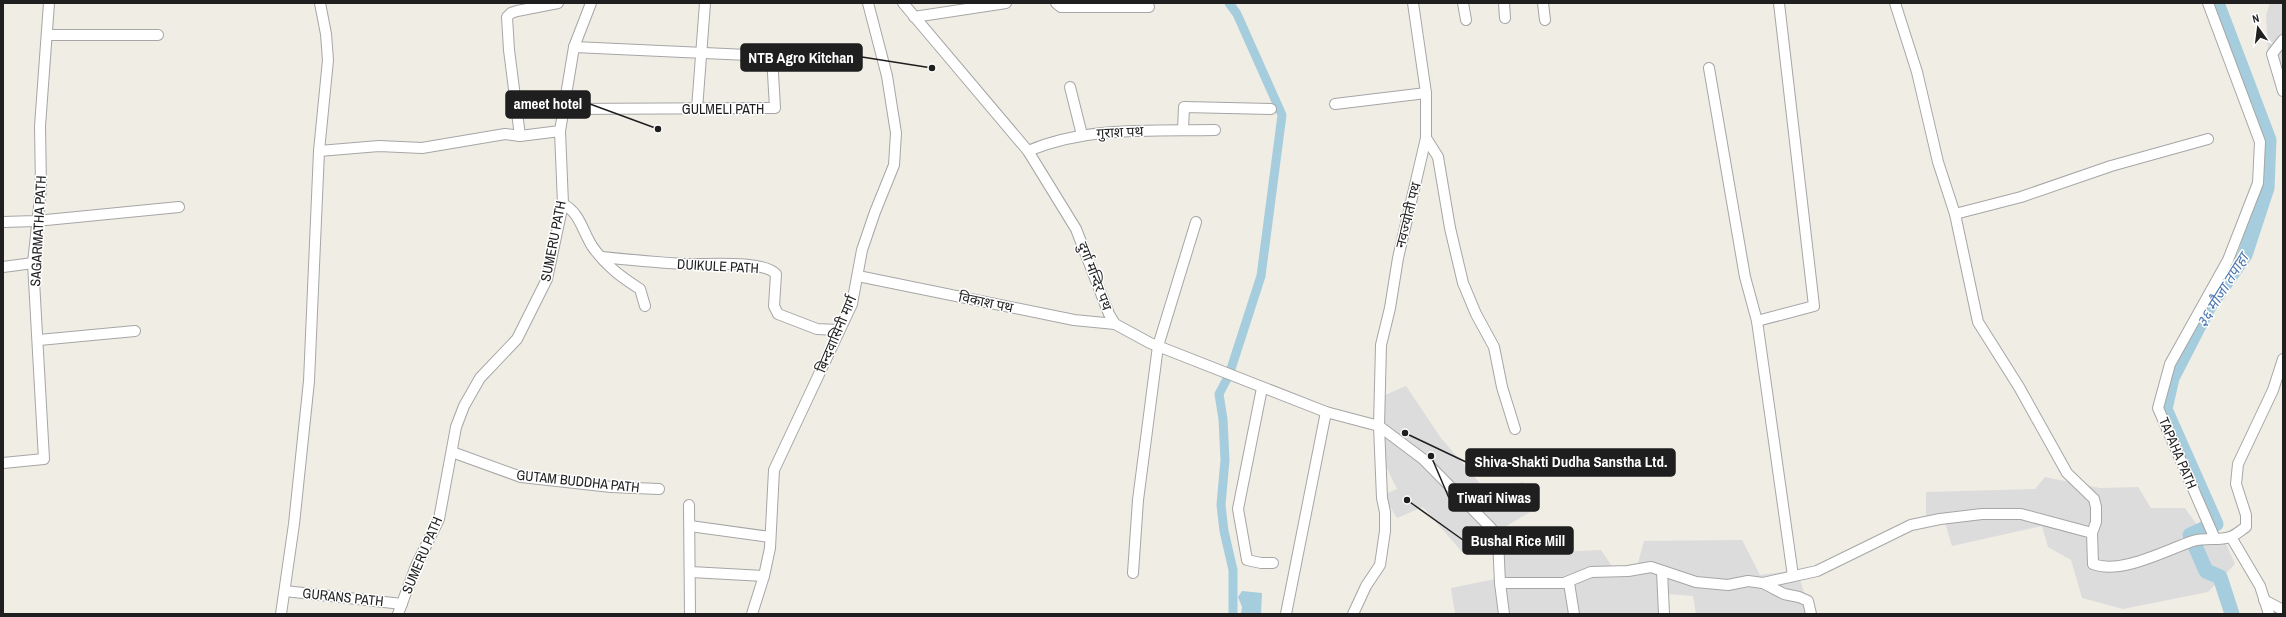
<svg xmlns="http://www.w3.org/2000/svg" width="2286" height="617" viewBox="0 0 2286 617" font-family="'Archivo Narrow','Noto Sans Devanagari',sans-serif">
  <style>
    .residential { fill: #dddcdc }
    .water { fill: #a5cddd }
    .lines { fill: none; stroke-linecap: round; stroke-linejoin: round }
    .canal { stroke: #a5cddd; stroke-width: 9 }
    .river { stroke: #a5cddd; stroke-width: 15 }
    .street-casing { stroke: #a6a6a6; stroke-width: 12 }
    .street { stroke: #fff; stroke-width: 10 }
    .labels { text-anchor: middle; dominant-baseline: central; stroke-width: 3; stroke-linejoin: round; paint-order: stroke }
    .street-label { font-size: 14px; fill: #1f1f1f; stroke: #fff }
    .water-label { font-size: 15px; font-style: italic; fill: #4b76af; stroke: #fff }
    .leader { fill: none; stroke: #1f1f1f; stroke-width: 1.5 }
    .callout-dot { fill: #1f1f1f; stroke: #fff; stroke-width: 1.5 }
    .callout { fill: #1f1f1f; stroke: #1f1f1f; stroke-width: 1.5 }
    .callout-label { font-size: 15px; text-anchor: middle; font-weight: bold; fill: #fff }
  </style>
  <rect width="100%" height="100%" fill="#f0ede5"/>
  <g class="residential">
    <polygon points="2270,3 2283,3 2283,65 2268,51 2266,15"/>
    <polygon points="1406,386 1441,438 1489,494 1523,482 1539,507 1462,552 1423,507 1397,518 1383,495 1397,489 1383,460 1378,398"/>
    <polygon points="2045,477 2100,488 2138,487 2151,508 2185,508 2205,536 2222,535 2235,564 2208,592 2123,609 2082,598 2071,560 2048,547 2042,526 1952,546 1945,523 1926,519 1926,492 2035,489"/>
    <polygon points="1540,529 1555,552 1601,550 1613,568 1638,563 1644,541 1742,540 1760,575 1797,570 1811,614 1696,614 1693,596 1667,594 1659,614 1455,614 1451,588 1495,579 1509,534"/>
  </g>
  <polygon class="water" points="1242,591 1262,593 1261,614 1241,614 1242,607 1238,597"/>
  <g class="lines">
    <polyline class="canal" points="1229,3 1237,14 1282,115 1261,276 1229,375 1219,394 1223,419 1225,460 1221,505 1224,531 1233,570 1233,614"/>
    <g class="river">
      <polyline points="2216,524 2165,409 2172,378 2208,308 2245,255 2267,188 2269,140 2217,3"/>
      <polyline points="2190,535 2203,529"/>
      <polyline points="2196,548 2206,571 2220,577 2232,614"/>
    </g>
    <g class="street-casing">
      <g id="street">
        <polyline points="903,3 1028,151 1076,229 1109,314 1115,324 1150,343 1326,412 1379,426 1423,459 1491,528 1498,539 1500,583 1504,614"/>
        <polyline points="1056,3 1061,7 1149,7"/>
        <polyline points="1463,3 1466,20"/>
        <polyline points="1504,3 1505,18"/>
        <polyline points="1543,3 1545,20"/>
        <polyline points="1895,3 1917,72 1938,162 1955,214 1978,322 2019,387 2067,473 2094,499 2096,507 2096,522 2092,533"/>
        <polyline points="2208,3 2260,142 2258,183 2228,260 2170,364 2158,408 2215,539"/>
        <polyline points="914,17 1006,3"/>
        <polyline points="48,35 158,35"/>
        <polyline points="2283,40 2272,54 2283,91"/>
        <polyline points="1709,68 1745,277 1757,321 1793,576"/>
        <polyline points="1070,87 1082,135"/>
        <polyline points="1335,104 1426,93"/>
        <polyline points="564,109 775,108 772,56 574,47"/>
        <polyline points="697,109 705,3"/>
        <polyline points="1183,130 1184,107 1271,109"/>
        <polyline points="520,136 509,50 507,17 511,13 517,11 558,3"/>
        <polyline points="1426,138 1438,157 1450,228 1463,283 1476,314 1494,347 1502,387 1515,429"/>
        <polyline points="319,151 379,146 422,148 505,134 520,136 560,131"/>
        <path d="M1028 151C1087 126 1152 131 1215 130"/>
        <path d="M563 204C580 213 582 230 592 246 605 265 621 277 640 289L645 306"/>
        <polyline points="1955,214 2021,197 2111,166 2208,139"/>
        <polyline points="3,222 36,221 179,207"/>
        <path d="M602 257C629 260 656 262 682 264 704 265 761 259 776 274L774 306 778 314 817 329 838 330"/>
        <polyline points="3,267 33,263"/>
        <polyline points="858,276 1074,320 1115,324"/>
        <polyline points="1757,321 1814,306 1779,3"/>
        <polyline points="39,340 135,331"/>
        <polyline points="1262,388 1238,509 1247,560 1261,563 1273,563"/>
        <polyline points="452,452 521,477 611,487 659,489"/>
        <polyline points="3,463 44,459 33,263 41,188 40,126 49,3"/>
        <polyline points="689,505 690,614"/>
        <polyline points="690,526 770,537"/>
        <polyline points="2231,537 2260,586 2269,614"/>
        <polyline points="1662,571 1664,614"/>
        <polyline points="691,572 764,576"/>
        <polyline points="1133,573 1138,500 1158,346 1196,222"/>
        <path d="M1500 583H1564L1591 572 1628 571 1651 567 1696 582 1728 585 1748 581 1763 583 1817 571 1911 525 1940 519 1982 514H2021L2092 533 2093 564C2121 575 2166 550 2193 541 2205 537 2219 541 2230 537 2236 535 2241 530 2246 527V515L2236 484 2238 464 2273 390 2283 359"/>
        <polyline points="1569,583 1574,614"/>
        <polyline points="1763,583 1784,594 1799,597 1808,601 1811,614"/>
        <polyline points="285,591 402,604"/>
        <polyline points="2264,600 2283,610"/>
        <polyline points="281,614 294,524 309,381 319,151 328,60 326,34 320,3"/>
        <polyline points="398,614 416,566 439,519 456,427 464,406 480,378 517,339 547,279 563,204 560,131 574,47 591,3"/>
        <polyline points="752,614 764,576 770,548 774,470 852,304 862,250 875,212 894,165 896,133 887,76 868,3"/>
        <polyline points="1286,614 1326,412"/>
        <polyline points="1353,614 1366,586 1380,565 1385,531 1385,512 1382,498 1379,426 1381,345 1390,308 1398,258 1426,138 1426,93 1413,3"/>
      </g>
    </g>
    <use href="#street" class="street"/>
  </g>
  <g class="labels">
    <g class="street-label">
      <text x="723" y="109">GULMELI PATH</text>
      <text transform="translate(1120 132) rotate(-3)">गुराश पथ</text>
      <text transform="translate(1408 215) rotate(-76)">नवज्योती पथ</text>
      <text transform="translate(38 231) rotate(-87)">SAGARMATHA PATH</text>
      <text transform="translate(553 241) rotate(-79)">SUMERU PATH</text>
      <text transform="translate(718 266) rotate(3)">DUIKULE PATH</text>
      <text transform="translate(1095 276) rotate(69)">दुर्गा मन्दिर पथ</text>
      <text transform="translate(986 302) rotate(12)">विकाश पथ</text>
      <text transform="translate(836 334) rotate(-67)">बिन्दवासिनी मार्ग</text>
      <text transform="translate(2178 453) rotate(67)">TAPAHA PATH</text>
      <text transform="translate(578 481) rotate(6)">GUTAM BUDDHA PATH</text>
      <text transform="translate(422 555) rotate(-67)">SUMERU PATH</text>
      <text transform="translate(343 597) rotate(6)">GURANS PATH</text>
    </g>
    <g class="water-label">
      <text transform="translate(2222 290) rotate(-58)">३६ मौजा तपाहा</text>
    </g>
  </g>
  <path class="leader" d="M932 68L862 57M658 129L590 104M1405 433L1466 462M1431 456L1449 498M1407 500L1463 540"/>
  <g class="callout-dot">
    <circle cx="932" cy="68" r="4"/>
    <circle cx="658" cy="129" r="4"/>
    <circle cx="1405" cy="433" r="4"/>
    <circle cx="1431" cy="456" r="4"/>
    <circle cx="1407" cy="500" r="4"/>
  </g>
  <g class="callout">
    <rect x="741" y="44" width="121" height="27" rx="4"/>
    <rect x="506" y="91" width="84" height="27" rx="4"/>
    <rect x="1466" y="449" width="209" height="27" rx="4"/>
    <rect x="1449" y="484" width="90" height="27" rx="4"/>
    <rect x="1463" y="527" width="110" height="27" rx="4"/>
  </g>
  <g class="callout-label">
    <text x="801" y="63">NTB Agro Kitchan</text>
    <text x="548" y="109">ameet hotel</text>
    <text x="1571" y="467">Shiva-Shakti Dudha Sanstha Ltd.</text>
    <text x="1494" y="503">Tiwari Niwas</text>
    <text x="1518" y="546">Bushal Rice Mill</text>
  </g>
  <rect width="2286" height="617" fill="none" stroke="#1f1f1f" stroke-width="8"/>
  <g transform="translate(2258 28) rotate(346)" stroke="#ffffff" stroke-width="3" paint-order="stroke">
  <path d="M0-3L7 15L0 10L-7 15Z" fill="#1f1f1f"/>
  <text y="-6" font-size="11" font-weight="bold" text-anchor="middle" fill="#1f1f1f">N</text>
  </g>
</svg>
